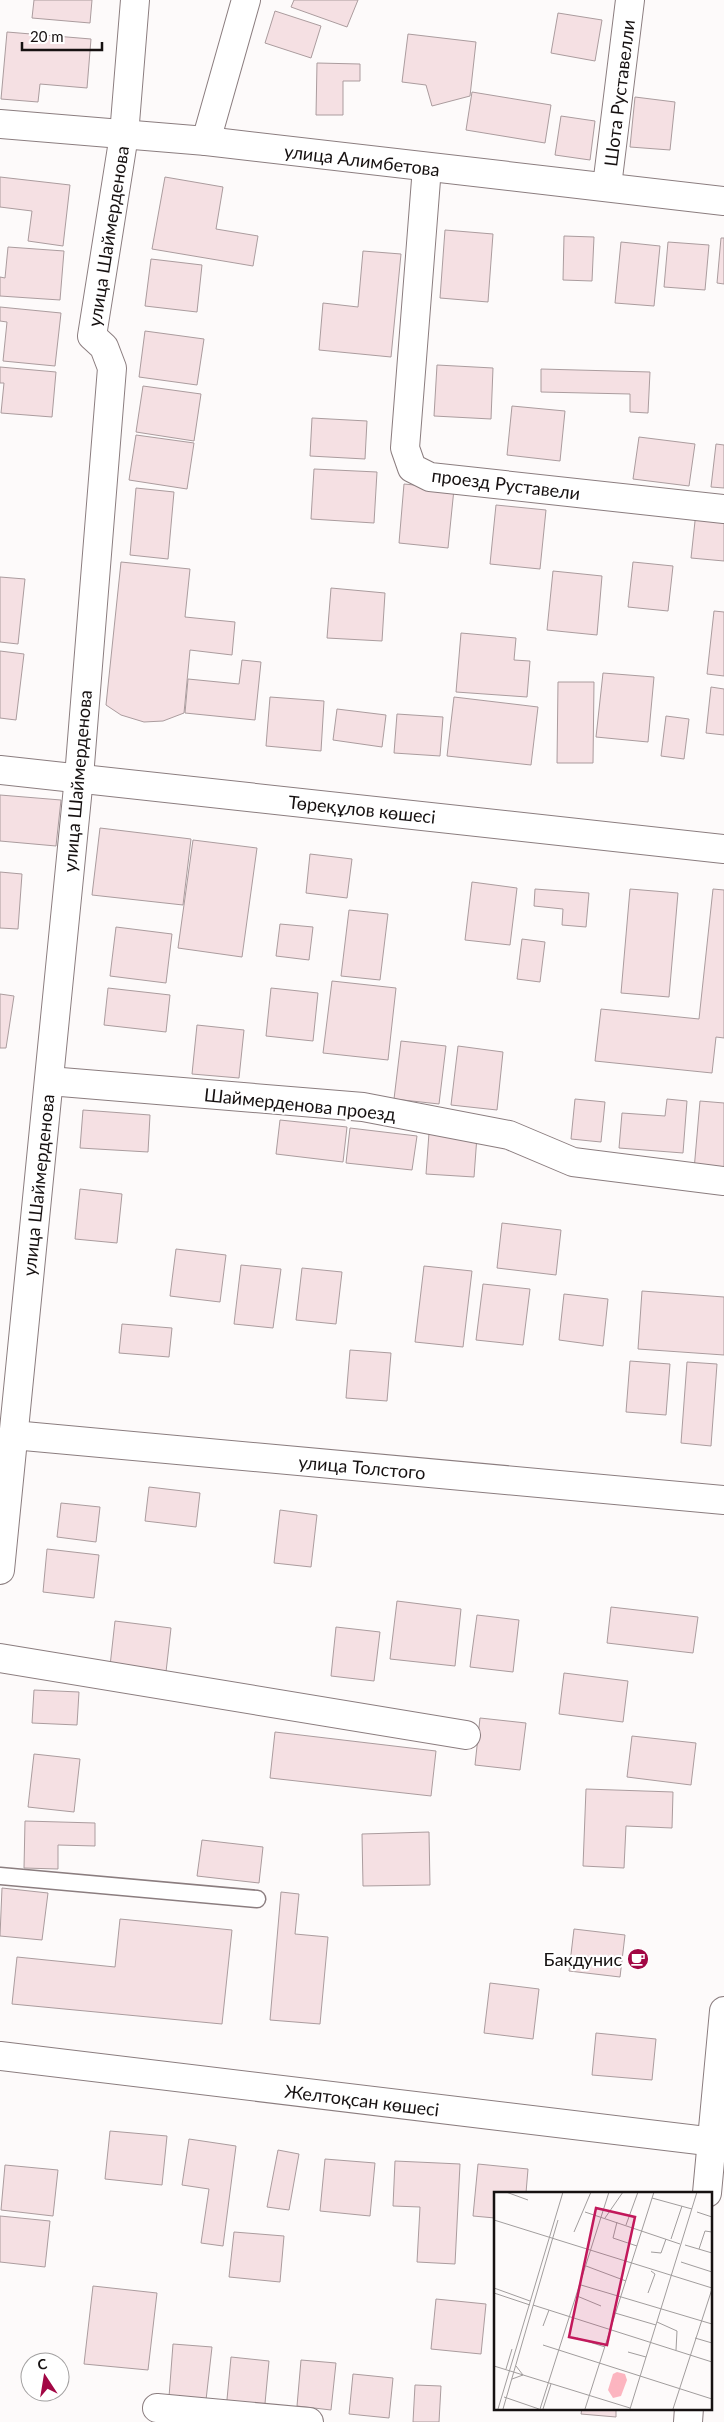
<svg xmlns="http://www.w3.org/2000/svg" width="724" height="2422" viewBox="0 0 724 2422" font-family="Lato,sans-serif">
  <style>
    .building { fill: #f5e0e3; stroke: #ab9c9e }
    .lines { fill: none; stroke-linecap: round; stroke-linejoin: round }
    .lane-casing { stroke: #8b7d7f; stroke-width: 19 }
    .street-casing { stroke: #8b7d7f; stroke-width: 30 }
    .secondary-casing { stroke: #8b7d7f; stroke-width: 30 }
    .lane { stroke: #fff; stroke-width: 16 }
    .street { stroke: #fff; stroke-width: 28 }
    .secondary { stroke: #fff; stroke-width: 28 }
    .labels { text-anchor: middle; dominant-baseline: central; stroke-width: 4.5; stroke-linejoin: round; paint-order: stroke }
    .street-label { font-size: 18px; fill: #161111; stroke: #fff }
    .poi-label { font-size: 18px; fill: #161111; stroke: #fff; text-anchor: end }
    .inset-road { fill: none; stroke: #a19d9d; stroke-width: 1 }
    .view { fill: #c2185b; fill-opacity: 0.15; stroke: #c2185b; stroke-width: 2.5 }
    .inset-edge { fill: none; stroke: #161111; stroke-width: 2.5 }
  </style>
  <rect width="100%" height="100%" fill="#fdfafa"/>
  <g class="building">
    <polygon points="34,0 92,0 90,23 32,18"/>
    <polygon points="294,0 358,0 347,27 291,7"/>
    <polygon points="275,11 321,26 311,58 265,43"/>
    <polygon points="558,13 602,20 595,61 551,53"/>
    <polygon points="7,32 91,39 87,88 40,84 38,102 1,99"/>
    <polygon points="408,34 476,42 470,96 432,106 426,85 402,82"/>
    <polygon points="317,63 360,64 360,81 343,81 343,115 316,115"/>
    <polygon points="472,92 551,105 545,143 466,130"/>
    <polygon points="635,97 675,102 670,150 630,147"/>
    <polygon points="561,116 595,121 590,160 555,155"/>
    <polygon points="0,177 70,185 63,246 28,241 32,211 0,207"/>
    <polygon points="165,177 223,187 216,229 258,236 253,266 152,249"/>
    <polygon points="445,230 493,234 488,302 440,298"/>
    <polygon points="564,236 594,237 592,281 563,280"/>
    <polygon points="721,238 724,238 724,284 717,283"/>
    <polygon points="621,242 660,246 654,306 615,303"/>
    <polygon points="668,242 709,245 705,290 664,287"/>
    <polygon points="8,247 64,251 60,300 0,296 0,277 5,278"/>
    <polygon points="363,251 401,254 391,357 319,350 323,303 358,307"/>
    <polygon points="151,259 202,265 197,312 145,306"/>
    <polygon points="0,307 61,313 55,366 3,361 7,322 0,321"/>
    <polygon points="145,331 204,339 197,385 139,377"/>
    <polygon points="437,365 493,368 491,419 434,416"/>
    <polygon points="0,367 56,372 52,417 1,413 4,383 0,383"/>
    <polygon points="541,369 650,372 648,413 630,412 630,394 541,392"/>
    <polygon points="143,386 201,394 194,441 136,432"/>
    <polygon points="512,406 565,411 560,461 507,455"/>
    <polygon points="312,418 367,421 365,459 310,456"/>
    <polygon points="136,435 194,443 187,489 129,480"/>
    <polygon points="639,437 695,444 689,486 633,479"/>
    <polygon points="716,444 724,445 724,488 711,487"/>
    <polygon points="314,469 377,472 374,523 311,519"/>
    <polygon points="404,484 454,489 448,548 399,543"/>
    <polygon points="136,488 174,492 168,559 130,555"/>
    <polygon points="496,505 546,510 540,569 490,564"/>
    <polygon points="696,512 724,515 724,561 691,558"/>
    <polygon points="121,562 190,569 185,617 235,622 232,655 190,650 184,713 163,721 144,722 121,715 106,705"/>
    <polygon points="633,562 673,566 668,611 628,607"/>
    <polygon points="553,571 602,576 597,635 547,630"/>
    <polygon points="0,577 25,579 18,644 0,642"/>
    <polygon points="331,588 385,593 382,641 327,638"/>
    <polygon points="714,611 724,612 724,676 707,674"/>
    <polygon points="461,633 516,638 514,660 530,661 527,697 456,692"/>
    <polygon points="0,651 24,654 16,720 0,718"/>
    <polygon points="242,660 261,662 255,720 185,713 188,679 239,684"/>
    <polygon points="603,673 654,677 648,742 596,737"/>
    <polygon points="558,682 594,682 593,763 557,763"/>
    <polygon points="711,687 724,689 724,735 706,733"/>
    <polygon points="270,697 324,701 321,751 266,746"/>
    <polygon points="454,697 538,707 531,765 447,756"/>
    <polygon points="337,709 386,715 382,747 333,740"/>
    <polygon points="397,714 443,717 440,756 394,753"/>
    <polygon points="666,716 689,719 684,759 661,756"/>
    <polygon points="0,795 61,800 56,846 0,841"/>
    <polygon points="100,828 191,839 183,905 92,895"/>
    <polygon points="193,840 257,848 242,957 178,948"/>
    <polygon points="310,854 352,859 347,898 306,893"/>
    <polygon points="0,872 22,874 18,929 0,928"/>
    <polygon points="472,882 517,888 510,945 465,940"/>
    <polygon points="535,889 589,893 586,927 562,925 563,909 534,906"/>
    <polygon points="630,889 678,893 669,997 621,993"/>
    <polygon points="713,889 724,890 724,1038 716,1037 712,1073 595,1061 601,1009 699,1019"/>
    <polygon points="349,910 388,914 380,980 341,976"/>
    <polygon points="280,924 313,927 309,960 276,956"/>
    <polygon points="116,927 172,934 166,983 110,976"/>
    <polygon points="522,939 545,942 540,982 517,979"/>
    <polygon points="332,981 396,988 388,1060 323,1053"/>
    <polygon points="108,988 170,995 166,1032 104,1025"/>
    <polygon points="271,988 318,993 313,1041 266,1036"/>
    <polygon points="0,994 14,996 6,1048 0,1048"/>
    <polygon points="197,1025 244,1030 239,1078 192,1074"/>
    <polygon points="401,1041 446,1046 439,1104 394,1099"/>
    <polygon points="458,1046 503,1052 497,1110 451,1105"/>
    <polygon points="575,1099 605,1102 601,1142 571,1139"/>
    <polygon points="667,1099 687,1101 683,1153 619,1148 622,1113 665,1116"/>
    <polygon points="700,1101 724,1103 724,1173 694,1170"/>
    <polygon points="83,1110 150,1115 148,1152 80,1148"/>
    <polygon points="280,1120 347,1127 343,1162 276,1154"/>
    <polygon points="350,1128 417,1136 412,1170 346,1163"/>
    <polygon points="429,1133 477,1136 474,1177 426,1174"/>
    <polygon points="80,1189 122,1194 117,1243 75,1239"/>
    <polygon points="502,1223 561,1230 556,1275 497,1268"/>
    <polygon points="176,1249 226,1255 220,1302 170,1296"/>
    <polygon points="241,1265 281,1269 273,1328 234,1324"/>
    <polygon points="424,1266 472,1271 463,1347 415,1342"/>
    <polygon points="302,1268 342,1272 336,1324 296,1320"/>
    <polygon points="483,1284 530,1289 523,1345 476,1340"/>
    <polygon points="642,1291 724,1297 724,1355 638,1349"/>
    <polygon points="564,1294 608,1299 603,1346 559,1340"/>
    <polygon points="122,1324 172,1328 169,1357 119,1353"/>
    <polygon points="350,1350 391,1353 387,1401 346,1398"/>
    <polygon points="630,1361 670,1364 666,1415 626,1412"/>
    <polygon points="687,1362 717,1364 711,1446 681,1443"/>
    <polygon points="149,1487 200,1493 196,1527 145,1521"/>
    <polygon points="61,1503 100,1507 96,1542 57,1537"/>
    <polygon points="280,1510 317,1515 311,1567 274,1563"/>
    <polygon points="47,1549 99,1555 94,1598 43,1592"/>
    <polygon points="397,1601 461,1609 455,1666 390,1659"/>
    <polygon points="611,1607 698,1617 693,1653 607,1643"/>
    <polygon points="477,1615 519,1620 513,1672 470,1667"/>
    <polygon points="115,1621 171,1628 166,1672 110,1666"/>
    <polygon points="336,1627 380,1632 374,1681 331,1676"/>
    <polygon points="564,1673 628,1681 623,1722 559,1714"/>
    <polygon points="34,1690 79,1692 77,1725 32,1723"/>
    <polygon points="480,1718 526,1723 520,1770 475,1765"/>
    <polygon points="275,1732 436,1751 431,1796 270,1778"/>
    <polygon points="632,1736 696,1743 691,1785 627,1777"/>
    <polygon points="34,1754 80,1759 74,1812 28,1807"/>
    <polygon points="586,1789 673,1792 672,1828 626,1826 624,1868 583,1866"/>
    <polygon points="25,1821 95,1823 95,1846 58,1845 58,1869 24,1868"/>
    <polygon points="429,1832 430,1885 363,1886 362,1834"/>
    <polygon points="202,1840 263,1847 259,1883 197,1876"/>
    <polygon points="2,1888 48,1893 42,1940 0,1936"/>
    <polygon points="281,1892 299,1894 295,1934 328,1937 320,2024 270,2020"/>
    <polygon points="120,1919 232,1930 222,2024 12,2004 17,1957 115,1967"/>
    <polygon points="574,1929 625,1935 620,1977 569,1971"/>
    <polygon points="490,1983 539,1989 533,2039 484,2033"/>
    <polygon points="596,2033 656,2039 652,2080 592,2075"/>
    <polygon points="110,2131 167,2136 162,2185 105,2179"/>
    <polygon points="189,2139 236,2146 223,2246 201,2243 209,2189 182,2185"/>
    <polygon points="278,2150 299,2154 289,2210 267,2207"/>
    <polygon points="325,2159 375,2163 370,2216 320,2211"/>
    <polygon points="395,2161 460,2164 455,2264 417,2262 420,2207 393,2206"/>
    <polygon points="478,2164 528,2169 526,2193 495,2193 495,2218 473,2216"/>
    <polygon points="5,2165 58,2170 53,2216 1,2210"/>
    <polygon points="0,2216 50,2221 45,2267 0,2262"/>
    <polygon points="234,2232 284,2236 280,2282 229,2277"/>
    <polygon points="93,2286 157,2293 148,2370 84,2364"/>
    <polygon points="436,2299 486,2304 481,2354 431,2349"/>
    <polygon points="173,2344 212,2347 206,2400 169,2397"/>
    <polygon points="231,2357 269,2361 264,2414 226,2410"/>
    <polygon points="301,2360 336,2363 331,2410 297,2406"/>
    <polygon points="353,2374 393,2378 389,2418 349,2414"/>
    <polygon points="415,2385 441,2386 439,2422 413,2422"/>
    <polygon points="582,2408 616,2408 616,2417 581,2414"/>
  </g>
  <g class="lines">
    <g class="lane-casing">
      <polyline id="lane" points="0,1876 257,1899"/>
    </g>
    <g class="street-casing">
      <g id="street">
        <polyline points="0,124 206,141 724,201"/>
        <polyline points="206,141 246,0"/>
        <polyline points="427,167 405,448 412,468 430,477 724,509"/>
        <polyline points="607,186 630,0"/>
        <polyline points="49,1081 363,1107 509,1135 573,1162 724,1181"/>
        <polyline points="13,1435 724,1500"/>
        <polyline points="0,1570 79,777 112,368 104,347 92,336 124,135 135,0"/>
        <polyline points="0,1658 466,1735"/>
        <polyline points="157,2408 309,2422"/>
      </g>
    </g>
    <g class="secondary-casing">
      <g id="secondary">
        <polyline points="0,770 724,849"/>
        <polyline points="0,2056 724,2143"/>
        <polyline points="707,2193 724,2011"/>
        <polyline points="688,2422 689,2408"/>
      </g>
    </g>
    <use href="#lane" class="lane"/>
    <use href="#street" class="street"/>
    <use href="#secondary" class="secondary"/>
  </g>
  <defs>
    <g id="cafe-disc" transform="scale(1.125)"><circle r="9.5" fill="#a20744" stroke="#fff"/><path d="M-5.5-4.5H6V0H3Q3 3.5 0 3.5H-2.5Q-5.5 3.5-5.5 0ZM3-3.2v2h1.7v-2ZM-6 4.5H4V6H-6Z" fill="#fff"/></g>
  </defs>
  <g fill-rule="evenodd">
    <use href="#cafe-disc" x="638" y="1959"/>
  </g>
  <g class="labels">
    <g class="street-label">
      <text transform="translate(619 93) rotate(-83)">Шота Руставелли</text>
      <text transform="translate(362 160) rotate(7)">улица Алимбетова</text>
      <text transform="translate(108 236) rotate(-81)">улица Шаймерденова</text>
      <text transform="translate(506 484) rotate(7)">проезд Руставели</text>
      <text transform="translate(77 781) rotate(-85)">улица Шаймерденова</text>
      <text transform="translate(362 809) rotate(6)">Төреқұлов көшесі</text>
      <text transform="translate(300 1104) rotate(6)">Шаймерденова проезд</text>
      <text transform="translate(38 1185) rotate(-84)">улица Шаймерденова</text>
      <text transform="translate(362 1467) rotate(5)">улица Толстого</text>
      <text transform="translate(362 2100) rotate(7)">Желтоқсан көшесі</text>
    </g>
    <g class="poi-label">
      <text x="622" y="1959">Бакдунис</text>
    </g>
  </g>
  <g transform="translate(494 2192)">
    <rect width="218" height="218" fill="#fdfafa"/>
    <path d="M123 180 131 182 133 188 127 204 119 206 114 198 119 182Z" fill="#fcb5c0"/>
    <path class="inset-road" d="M12 0 34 8M158 6 198 17M91 20 186 52M203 20 218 25M111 26 129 0M0 28 218 96M123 30 119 46 143 54M132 33 144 0M80 40 97 0M177 47 188 14M191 53 218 61M205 57 211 39 218 40M157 60 167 61 172 47M187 70 218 80M92 74 132 89M87 93 218 132M0 96 36 109M0 101 36 113M154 101 161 82 157 79M83 104 107 114M39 113 218 170M121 121 162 133M163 130 183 139 182 158M49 134 55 118M83 146 111 155M201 146 218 151M49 153 218 207M134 160 152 165M0 174 136 216M12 177 18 157M18 187 29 183 22 174M10 205 45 217M4 217 69 0M9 217 64 28M46 217 115 0M49 217 57 192M91 217 160 0M136 217 203 0M179 217 218 97"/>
    <path class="view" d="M102 16 141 25 113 153 75 145Z"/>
    <rect width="218" height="218" class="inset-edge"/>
  </g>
  <g transform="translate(45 2377) rotate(348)"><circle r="24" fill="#ffffff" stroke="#a2a0a0"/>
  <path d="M0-4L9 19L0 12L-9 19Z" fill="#a20744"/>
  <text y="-8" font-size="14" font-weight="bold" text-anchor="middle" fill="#161111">С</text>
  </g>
  <path d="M22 42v8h80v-8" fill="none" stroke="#161111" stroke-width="2.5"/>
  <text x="30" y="42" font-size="15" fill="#161111" stroke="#ffffff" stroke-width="4" paint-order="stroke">20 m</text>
</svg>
